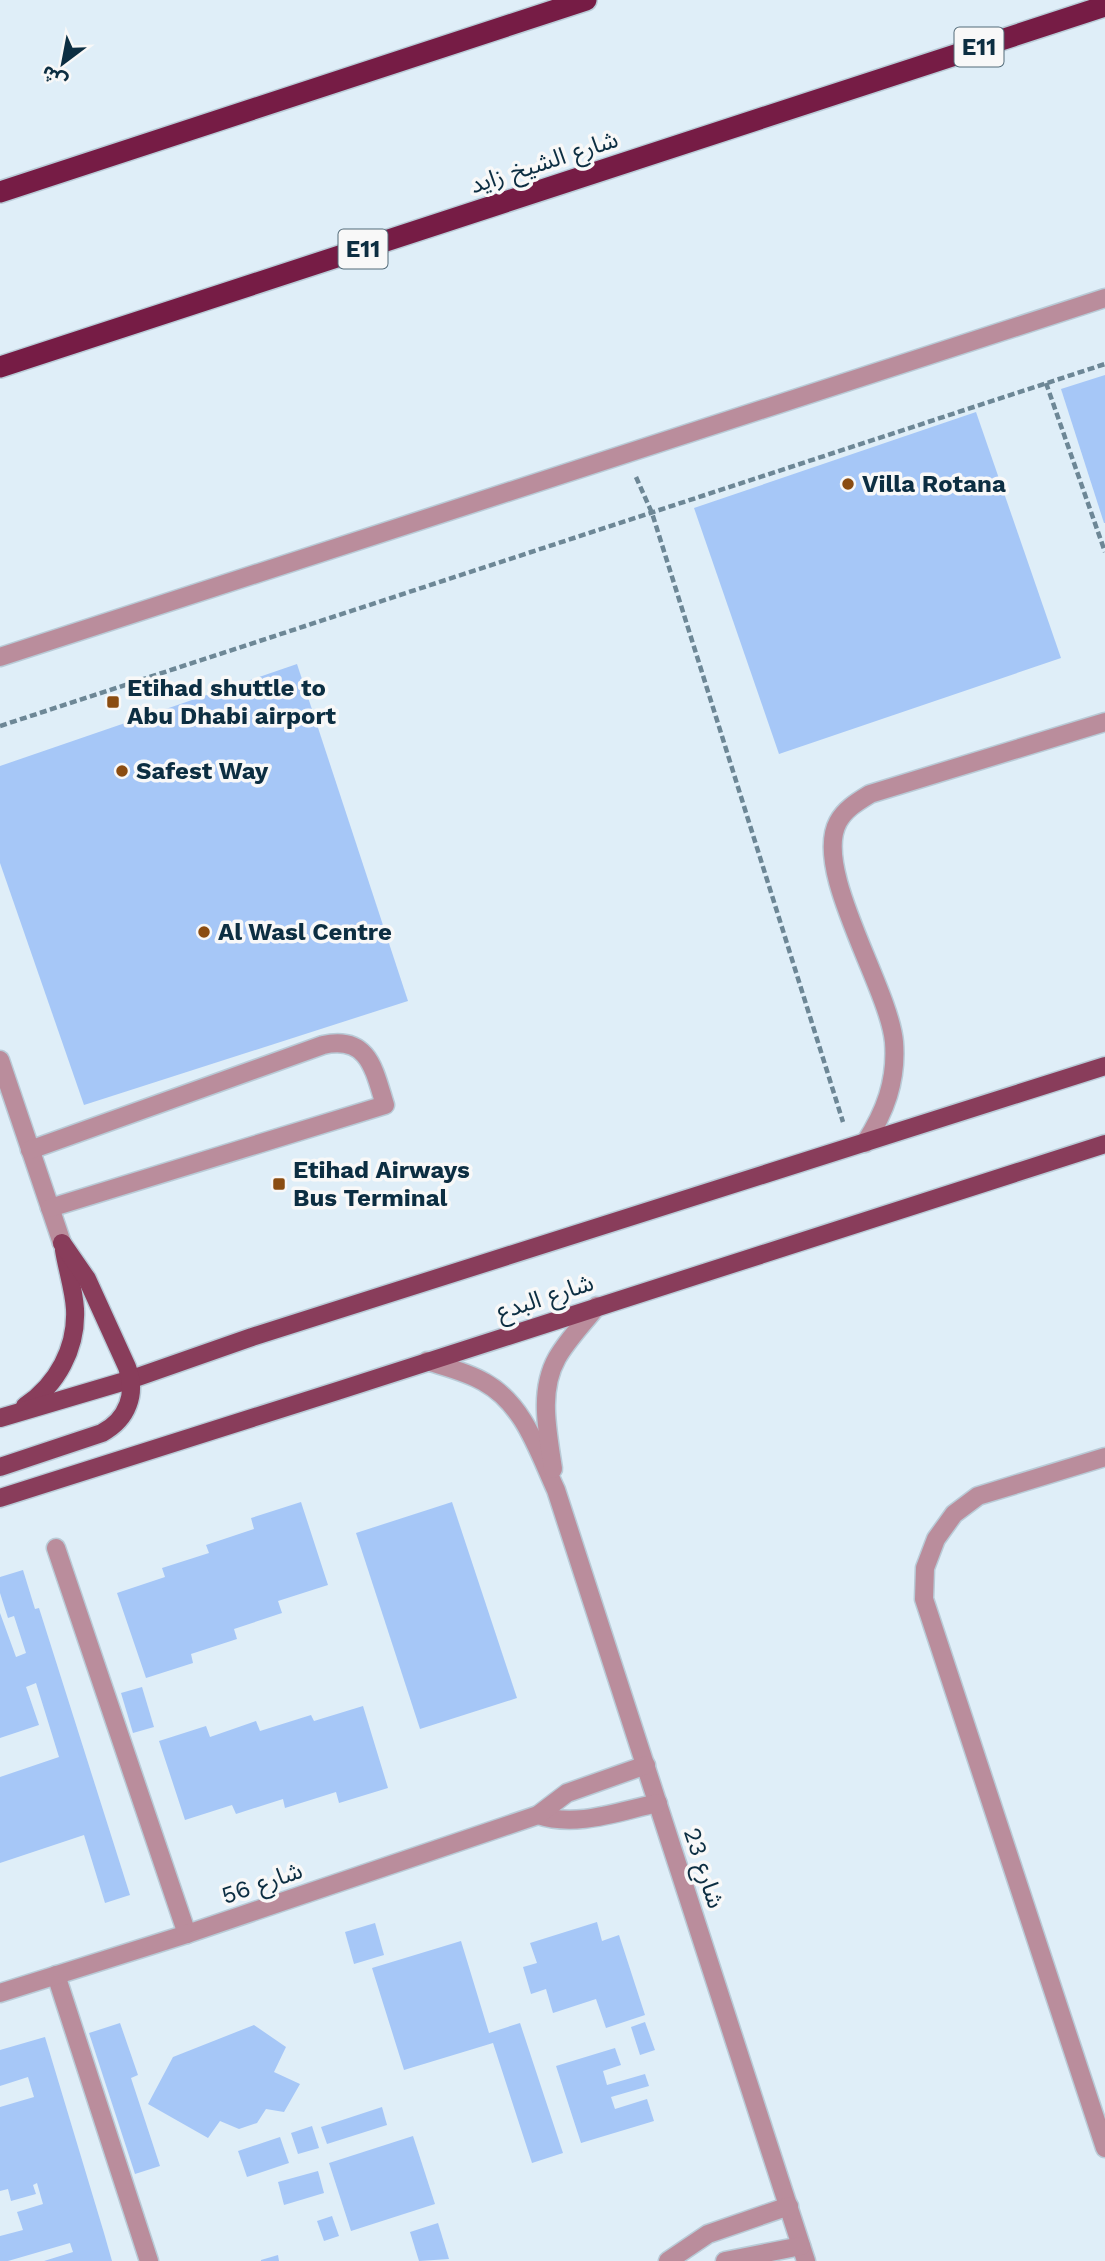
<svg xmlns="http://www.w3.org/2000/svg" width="1105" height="2261" viewBox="0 0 1105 2261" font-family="'Work Sans','Noto Sans Arabic',sans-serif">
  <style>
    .building { fill: #a6c7f7 }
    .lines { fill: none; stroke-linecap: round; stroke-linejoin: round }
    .minor-casing { stroke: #b9cbd7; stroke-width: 21 }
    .major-casing { stroke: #b9cbd7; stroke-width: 21 }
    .highway-casing { stroke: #b9cbd7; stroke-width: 24 }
    .path { stroke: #6d8796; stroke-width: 4.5; stroke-dasharray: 7 3.5; stroke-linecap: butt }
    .minor { stroke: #ba8d9c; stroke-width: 18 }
    .major { stroke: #893d5b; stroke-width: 18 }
    .highway { stroke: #761c45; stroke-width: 21 }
    .poi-dot { fill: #8a4c11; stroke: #f8f8f8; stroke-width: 2.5 }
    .labels { text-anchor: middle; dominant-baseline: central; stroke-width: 7; stroke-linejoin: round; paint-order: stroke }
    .shield { fill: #f8f8f8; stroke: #536b79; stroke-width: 2 }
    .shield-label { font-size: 23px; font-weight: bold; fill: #0c2e42 }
    .street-label { font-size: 24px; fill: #0c2e42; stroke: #f8f8f8 }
    .poi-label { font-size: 24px; font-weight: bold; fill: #0c2e42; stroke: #f8f8f8; text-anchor: start }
  </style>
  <rect width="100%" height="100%" fill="#dfeef8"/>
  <g class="building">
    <polygon points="1105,375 1105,523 1104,523 1061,389"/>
    <polygon points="976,412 1061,658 779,754 694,508"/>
    <polygon points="297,664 408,1001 84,1105 0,863 0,766"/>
    <polygon points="301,1502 328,1585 278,1601 282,1613 234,1629 237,1639 191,1654 193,1663 146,1678 117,1593 165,1577 162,1568 209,1553 206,1545 254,1529 251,1518"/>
    <polygon points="452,1502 517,1698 420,1729 356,1533"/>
    <polygon points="23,1570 35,1609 39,1608 130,1895 105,1903 84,1835 0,1863 0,1777 59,1757 36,1683 26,1687 39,1725 0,1738 0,1613 16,1657 26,1653 14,1616 8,1618 0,1593 0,1577"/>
    <polygon points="142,1687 154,1727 133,1733 121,1693"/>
    <polygon points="363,1706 388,1788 339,1803 336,1792 285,1808 283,1799 236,1814 232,1805 185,1820 159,1741 206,1726 210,1737 256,1721 260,1731 311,1715 314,1721"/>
    <polygon points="597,1922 602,1941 619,1935 645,2015 606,2028 596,1999 553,2013 546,1989 531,1994 523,1967 537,1963 530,1943"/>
    <polygon points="375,1923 384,1955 354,1964 345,1932"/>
    <polygon points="461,1941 489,2033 520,2023 563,2153 532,2163 493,2043 404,2070 372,1968"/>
    <polygon points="645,2022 655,2050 640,2055 631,2027"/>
    <polygon points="120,2023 138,2075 131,2078 160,2166 135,2174 89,2033"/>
    <polygon points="254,2025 286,2047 274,2072 300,2084 284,2112 266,2109 257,2123 239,2129 220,2121 208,2138 148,2104 173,2057"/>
    <polygon points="45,2037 104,2233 112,2261 44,2261 73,2252 70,2243 8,2261 0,2261 0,2236 23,2230 17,2212 43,2204 37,2183 33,2185 36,2194 11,2201 8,2189 0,2191 0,2107 34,2097 28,2077 0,2086 0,2050"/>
    <polygon points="615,2048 621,2065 603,2071 607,2085 645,2074 649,2086 611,2097 615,2109 647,2099 654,2121 581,2143 556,2066"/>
    <polygon points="382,2107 387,2125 327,2144 321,2127"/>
    <polygon points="312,2126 319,2148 298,2154 291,2133"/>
    <polygon points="413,2136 435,2204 351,2231 329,2163"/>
    <polygon points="280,2137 289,2163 247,2177 238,2151"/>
    <polygon points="318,2171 324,2193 284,2205 278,2182"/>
    <polygon points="332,2216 339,2236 324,2241 317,2221"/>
    <polygon points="438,2223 449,2259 419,2261 410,2232"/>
    <polygon points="278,2255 279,2261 261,2261 261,2260"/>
  </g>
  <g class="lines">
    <g class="minor-casing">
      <g id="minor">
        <polyline points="0,657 1105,298"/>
        <polyline points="0,1060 62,1243"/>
        <path d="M865 1143C885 1112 897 1081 894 1042 889 987 812 870 838 822 845 809 857 802 870 794L1105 722"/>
        <path d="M30 1150 323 1045C369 1035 374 1070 385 1105L50 1208"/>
        <path d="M427 1361C446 1367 467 1372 484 1382 524 1404 538 1451 556 1490L806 2261"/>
        <polyline points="1105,1457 978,1496 954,1514 936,1539 925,1568 924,1599 1105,2148"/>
        <path d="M553 1469C548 1433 538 1392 557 1358 568 1339 584 1323 597 1306"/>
        <polyline points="56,1548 187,1934"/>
        <path d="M538 1815C577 1828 619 1811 658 1803"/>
        <polyline points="56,1975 149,2261"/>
        <polyline points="0,1993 187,1934 538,1815 567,1793 646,1765"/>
        <polyline points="668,2261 708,2234 789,2206"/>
        <polyline points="725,2261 801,2246"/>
      </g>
    </g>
    <g class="major-casing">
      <g id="major">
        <path d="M25 1406C57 1385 77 1348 75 1309 74 1290 67 1269 64 1250"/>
        <polyline points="0,1418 132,1379 252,1337 1105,1066"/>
        <path d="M0 1467 102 1433C128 1419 137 1393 127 1367L87 1279 62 1243"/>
        <path d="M0 1498C369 1382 737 1262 1105 1144"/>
      </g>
    </g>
    <g class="highway-casing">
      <g id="highway">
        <polyline points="0,192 586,0"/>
        <polyline points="0,367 1105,6"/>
      </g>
    </g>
    <g class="path">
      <polyline points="1046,383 1105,552"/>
      <polyline points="636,477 652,513 843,1122"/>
      <polyline points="0,726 1105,364"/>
    </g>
    <use href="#minor" class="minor"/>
    <use href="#major" class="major"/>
    <use href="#highway" class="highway"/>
  </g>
  <g class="poi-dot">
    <circle cx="848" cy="484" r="7"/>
    <rect x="106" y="695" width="14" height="14" rx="3.5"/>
    <circle cx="122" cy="771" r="7"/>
    <circle cx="204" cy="932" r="7"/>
    <rect x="272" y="1177" width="14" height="14" rx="3.5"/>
  </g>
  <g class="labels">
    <g class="shield">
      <rect x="954.5" y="27.5" width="49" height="39" rx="5"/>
      <rect x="338.5" y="229.5" width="49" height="39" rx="5"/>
    </g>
    <g class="shield-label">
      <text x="979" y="47">E11</text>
      <text x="363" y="249">E11</text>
    </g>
    <g class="street-label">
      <text transform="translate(544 162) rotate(-18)">شارع الشيخ زايد</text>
      <text transform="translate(545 1297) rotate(-18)">شارع البدع</text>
      <text transform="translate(704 1868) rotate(72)">شارع 23</text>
      <text transform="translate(262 1883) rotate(-19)">شارع 56</text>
    </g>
    <g class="poi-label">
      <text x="862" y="484">Villa Rotana</text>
      <text x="127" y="688">Etihad shuttle to<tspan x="127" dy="28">Abu Dhabi airport</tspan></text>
      <text x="136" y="771">Safest Way</text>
      <text x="218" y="932">Al Wasl Centre</text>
      <text x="293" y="1170">Etihad Airways<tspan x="293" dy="28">Bus Terminal</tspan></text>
    </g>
  </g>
  <g transform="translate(63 63) rotate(212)" stroke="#f8f8f8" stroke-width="5" paint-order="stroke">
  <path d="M0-5L12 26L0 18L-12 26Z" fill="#0c2e42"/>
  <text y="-10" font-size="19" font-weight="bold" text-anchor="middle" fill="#0c2e42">ش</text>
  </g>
</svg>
